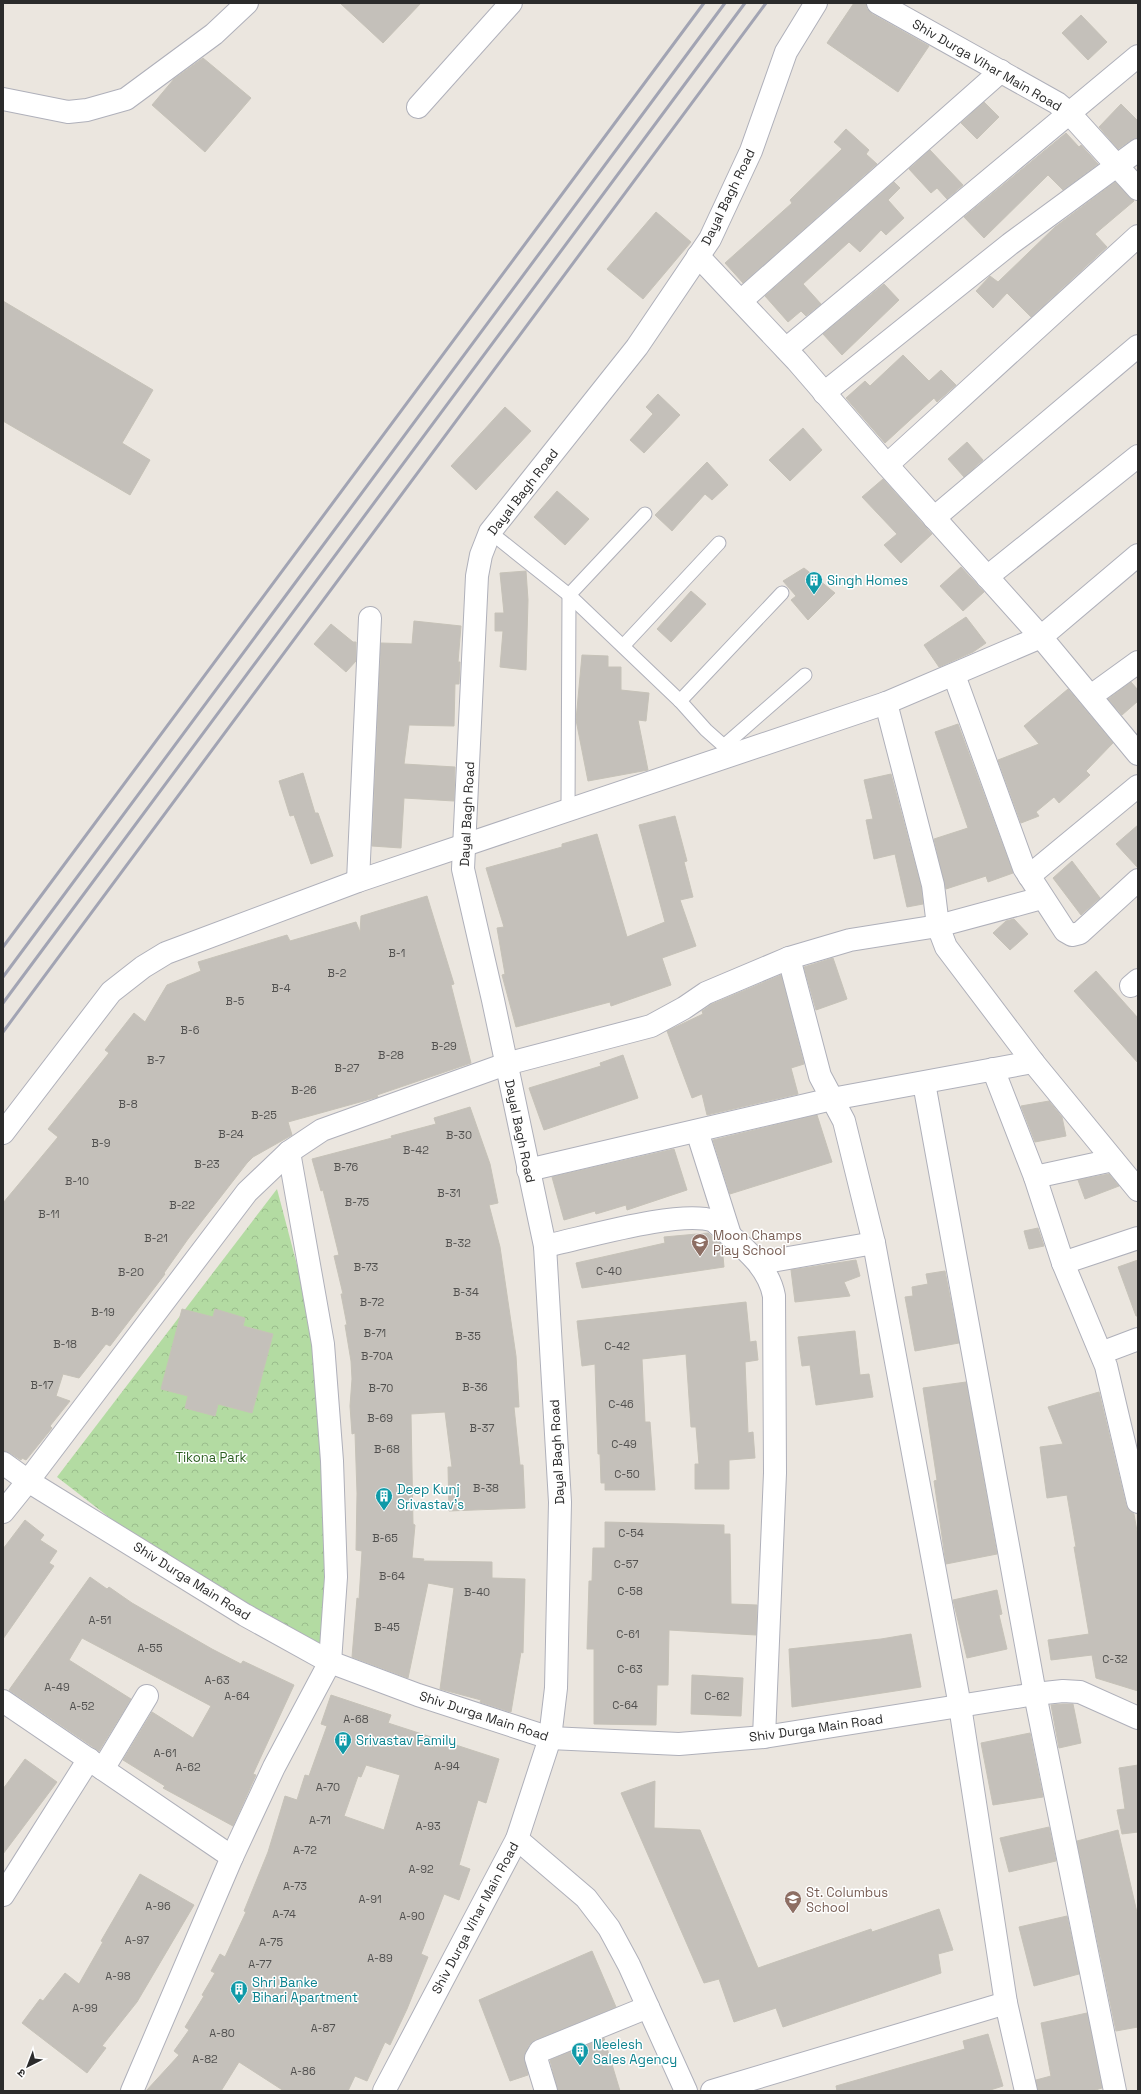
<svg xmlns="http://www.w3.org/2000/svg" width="1141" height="2094" viewBox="0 0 1141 2094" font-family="'Space Grotesk','Noto Sans Devanagari',sans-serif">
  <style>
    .park { fill: url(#park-crowns) }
    .building { fill: #c4c0ba; stroke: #c6c2b8; fill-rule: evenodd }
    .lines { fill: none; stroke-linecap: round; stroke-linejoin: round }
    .service-casing { stroke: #afb0ba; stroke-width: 15 }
    .minor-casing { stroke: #afb0ba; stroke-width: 24 }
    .tertiary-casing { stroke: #afb0ba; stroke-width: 24 }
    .service { stroke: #fff; stroke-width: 13 }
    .minor { stroke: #fff; stroke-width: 22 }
    .tertiary { stroke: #fff; stroke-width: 22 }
    .rail { stroke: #a2a4b3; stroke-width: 3 }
    .labels { text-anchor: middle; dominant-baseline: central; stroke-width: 3; stroke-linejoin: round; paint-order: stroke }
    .number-label { font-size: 11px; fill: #51504f }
    .street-label { font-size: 13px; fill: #2b2b2b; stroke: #fff }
    .culture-label { font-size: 13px; fill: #0d838f; stroke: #fff; text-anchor: start }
    .education-label { font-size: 13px; fill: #785e54; stroke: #fff; text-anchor: start }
    .park-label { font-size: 13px; fill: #2d6023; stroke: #fff }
  </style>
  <defs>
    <pattern id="park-crowns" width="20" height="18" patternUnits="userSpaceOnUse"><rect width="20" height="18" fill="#b3dba2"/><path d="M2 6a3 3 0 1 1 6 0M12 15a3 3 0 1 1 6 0" fill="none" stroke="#9abc8c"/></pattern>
  </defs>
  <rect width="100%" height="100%" fill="#ebe6df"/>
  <polygon class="park" points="277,1189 317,1341 326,1575 328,1654 176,1569 57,1477"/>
  <g class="building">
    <polygon points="340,3 421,3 383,43"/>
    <polygon points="854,3 866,3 867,9 872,14 929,46 898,92 827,43"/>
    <polygon points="1081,15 1107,42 1088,60 1062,33"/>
    <polygon points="203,58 251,98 205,152 152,105 174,79"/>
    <polygon points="984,102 999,117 977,139 961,123"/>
    <polygon points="1121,104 1138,121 1138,138 1131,140 1118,149 1099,127"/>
    <polygon points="846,129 869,150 866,154 877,164 743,283 725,263 792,203 790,200 842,149 834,142"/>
    <polygon points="1066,133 1079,147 1081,145 1098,164 1063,190 1048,175 984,238 964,217"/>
    <polygon points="930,150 963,185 947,199 937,188 931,193 909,169"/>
    <polygon points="894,182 900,188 888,200 904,218 886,235 881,230 860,252 849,242 803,284 821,304 806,316 801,311 788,322 765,296"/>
    <polygon points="1115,182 1134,201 1095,234 1107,247 1031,317 1007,293 993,308 976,291 990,276 998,282 1055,227"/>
    <polygon points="656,212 691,242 643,299 607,269"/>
    <polygon points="884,284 899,300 842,355 823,334"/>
    <polygon points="3,301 153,390 122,443 150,460 130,495 3,421"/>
    <polygon points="903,355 929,381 941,370 956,385 937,402 934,398 885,443 846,398 865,381 870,386"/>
    <polygon points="658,394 680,415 644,453 630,440 653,414 646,407"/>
    <polygon points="505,407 531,431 476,490 451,466"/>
    <polygon points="803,428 822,450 790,481 769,460"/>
    <polygon points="967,442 983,460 964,477 948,459"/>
    <polygon points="707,462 728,485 712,500 705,494 672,531 655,515"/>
    <polygon points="883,479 932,534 901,563 884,545 897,534 862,497"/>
    <polygon points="557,491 589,519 565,545 534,517"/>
    <polygon points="961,567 984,592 963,611 940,586"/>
    <polygon points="804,568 835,593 808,620 791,600 796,596 783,581"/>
    <polygon points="526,571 528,600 526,670 500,667 503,631 495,631 495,613 504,613 500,573"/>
    <polygon points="691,591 706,604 671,642 657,629"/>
    <polygon points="966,617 986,643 973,652 939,667 924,645"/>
    <polygon points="414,621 461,626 458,662 460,662 459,684 455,684 454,726 409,725 404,764 455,767 454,801 404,798 401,848 372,846 381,643 412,644"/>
    <polygon points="331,624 353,642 356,642 356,661 346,672 314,644"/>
    <polygon points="582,655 608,656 608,667 621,667 621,690 649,693 646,721 638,720 648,770 588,781 576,720"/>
    <polygon points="1131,682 1138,690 1138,701 1122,715 1108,699"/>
    <polygon points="1068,689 1113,743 1086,771 1090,775 1059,803 1054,797 1036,812 1039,816 1021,823 998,760 1039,744 1024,726"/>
    <polygon points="958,724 1013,873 988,882 986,876 946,889 934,839 968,828 935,732"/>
    <polygon points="303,773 315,813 318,813 333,856 311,864 294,815 290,816 279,781"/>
    <polygon points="891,774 921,887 923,904 907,907 895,854 874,859 866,820 873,819 864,780"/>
    <polygon points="675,816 687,861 684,862 693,897 680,900 696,946 662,958 671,985 611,1006 610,1002 516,1027 502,975 505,974 497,928 504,927 486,868 562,847 562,844 597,834 627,937 665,922 639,825"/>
    <polygon points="1138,825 1138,868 1116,844"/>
    <polygon points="1072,861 1100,898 1081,915 1053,878"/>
    <polygon points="427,896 454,984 451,985 471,1063 377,1095 378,1097 288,1122 292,1135 253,1157 247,1163 188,1239 164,1273 165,1274 110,1346 106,1344 79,1378 63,1374 56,1396 70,1401 50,1426 52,1428 26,1460 22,1458 21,1460 10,1453 3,1451 3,1203 58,1137 48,1129 109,1053 105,1050 134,1013 145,1022 167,985 201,971 198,962 287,935 290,941 356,922 360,932 361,916"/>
    <polygon points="1014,919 1028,934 1010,950 993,933 1006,921"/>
    <polygon points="833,958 847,999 816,1010 804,967"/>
    <polygon points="1096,971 1138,1018 1138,1063 1074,991"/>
    <polygon points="781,975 804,1064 791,1068 798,1094 707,1115 702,1094 692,1098 667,1031 703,1014 702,1011 712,1004"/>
    <polygon points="623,1055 638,1098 544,1130 529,1088 601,1066 600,1063"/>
    <polygon points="1049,1101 1062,1117 1066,1136 1035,1142 1021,1106"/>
    <polygon points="470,1107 490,1164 498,1203 489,1205 500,1247 516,1356 519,1407 514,1407 520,1465 523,1465 525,1508 449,1511 448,1467 452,1467 445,1412 411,1414 413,1524 415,1525 412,1558 424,1559 423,1561 492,1562 492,1578 525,1579 523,1653 521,1652 511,1712 480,1702 481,1700 440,1689 454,1588 428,1583 408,1678 352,1657 357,1598 359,1599 362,1551 356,1550 357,1493 355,1433 352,1434 350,1406 352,1379 351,1361 345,1325 347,1325 341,1294 343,1294 334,1256 339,1255 323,1190 321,1191 312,1159 392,1138 391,1136 436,1124 434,1118"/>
    <polygon points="817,1115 832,1162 730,1194 713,1140"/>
    <polygon points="674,1149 687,1190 627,1210 626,1205 596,1214 595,1211 564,1220 552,1177"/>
    <polygon points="1109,1174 1119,1186 1085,1199 1078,1180"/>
    <polygon points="1038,1228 1044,1246 1029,1249 1024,1231"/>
    <polygon points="708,1233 722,1245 724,1267 582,1288 576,1263 665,1243 664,1237"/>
    <polygon points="856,1260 860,1276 844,1282 850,1296 795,1302 791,1270"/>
    <polygon points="1138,1260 1138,1316 1136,1316 1118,1267"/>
    <polygon points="945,1271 959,1343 915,1351 905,1297 913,1296 912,1287 928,1284 926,1274"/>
    <polygon points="746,1302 750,1342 756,1341 758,1360 745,1362 748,1433 753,1432 755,1458 729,1460 729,1489 695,1489 695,1464 699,1464 696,1427 691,1427 686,1354 642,1359 645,1422 650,1422 655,1490 605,1490 605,1483 601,1483 600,1454 598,1454 595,1364 582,1366 577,1321"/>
    <polygon points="182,1309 213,1317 215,1309 245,1318 243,1326 273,1334 252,1413 218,1404 215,1416 185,1408 188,1396 161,1389"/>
    <polygon points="855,1331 860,1375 869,1374 873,1397 816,1405 810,1365 802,1366 798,1337"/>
    <polygon points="966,1382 997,1554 946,1564 934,1481 937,1480 923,1388"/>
    <polygon points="1099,1392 1126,1505 1129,1510 1134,1514 1138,1537 1138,1691 1096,1678 1092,1655 1051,1660 1048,1640 1089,1634 1074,1547 1076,1547 1067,1495 1047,1498 1040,1447 1063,1444 1048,1407"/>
    <polygon points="25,1520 44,1535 40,1540 57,1551 49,1563 54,1566 3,1639 3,1549"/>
    <polygon points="605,1522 724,1525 724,1534 730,1534 731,1604 757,1605 756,1635 669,1630 668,1685 657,1685 656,1725 594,1724 594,1649 587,1649 589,1581 592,1581 593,1548 605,1548"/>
    <polygon points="90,1577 107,1589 109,1587 132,1603 212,1649 241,1664 243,1661 294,1685 253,1774 256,1775 233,1826 163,1788 165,1786 123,1760 152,1712 193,1738 211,1706 82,1638 69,1660 131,1699 99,1751 9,1690"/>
    <polygon points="997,1590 1002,1614 999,1615 1007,1649 967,1658 953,1600"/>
    <polygon points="911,1634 921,1687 792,1707 789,1649 881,1639"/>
    <polygon points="692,1675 743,1678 741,1716 691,1714"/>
    <path d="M331 1695 391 1715 388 1723 499 1759 486 1803 478 1800 459 1865 470 1869 459 1900 444 1894 421 1954 428 1957 407 2009 390 2045 385 2042 367 2081 355 2076 348 2091H284L239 2062 221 2091H146L179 2055 174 2051 189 2030 185 2027 204 1996 202 1995 215 1973 211 1971 220 1954 225 1957 246 1912 244 1911 268 1852 285 1796 297 1800 305 1775 309 1776 327 1726 321 1724ZM366 1765 400 1775 384 1830 344 1816 358 1776 361 1777Z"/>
    <polygon points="1063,1704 1073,1704 1081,1743 1059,1748 1051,1705"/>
    <polygon points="1030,1733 1043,1797 993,1805 981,1743"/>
    <polygon points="25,1759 57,1782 3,1854 3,1789"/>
    <polygon points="1138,1765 1138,1832 1122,1834 1117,1810 1125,1809 1119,1768"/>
    <polygon points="655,1781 654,1828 700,1830 758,1968 871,1929 872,1932 939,1909 953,1950 938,1954 941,1973 783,2027 776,2008 734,2022 719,1979 704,1983 621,1793"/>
    <polygon points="1049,1827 1056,1861 1009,1872 1000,1838"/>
    <polygon points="1118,1830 1138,1917 1138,2027 1116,2031 1077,1841"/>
    <polygon points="140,1874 194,1905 137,2002 102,2046 106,2048 87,2073 22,2023 40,1999 43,2001 65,1973 79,1984 103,1942 101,1941"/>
    <polygon points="1067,1916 1079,1974 1034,1986 1019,1927"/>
    <polygon points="592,1951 616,2007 535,2040 529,2045 524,2056 528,2075 510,2081 479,2000"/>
    <polygon points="1087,2013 1102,2088 1092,2091 1038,2091 1036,2080 1051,2076 1041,2023"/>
    <polygon points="988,2034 1003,2086 987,2091 837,2091 836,2086 965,2049 963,2041"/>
    <polygon points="604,2038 620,2091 558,2091 550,2060"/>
  </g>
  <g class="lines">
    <g class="service-casing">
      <g id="service">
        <polyline points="490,532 569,595 680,701 706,730 733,754"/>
        <polyline points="623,646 719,543"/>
        <polyline points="680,701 782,593"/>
        <polyline points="725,745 805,675"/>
        <polyline points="568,810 569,595 645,514"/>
      </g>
    </g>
    <g class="minor-casing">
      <g id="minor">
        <polyline points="878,3 1057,103 1070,114 1138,189"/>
        <polyline points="3,99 68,112 87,110 126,99 214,34 247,3"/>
        <polyline points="418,107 511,3"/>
        <polyline points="698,256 797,361 887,465 1041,637 1138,754"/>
        <polyline points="742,300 1001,71"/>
        <polyline points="786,349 1138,56"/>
        <polyline points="824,393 1010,244 1138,150"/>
        <polyline points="887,465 1138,236"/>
        <polyline points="934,518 1138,346"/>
        <polyline points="987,577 1138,456"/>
        <polyline points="954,675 1024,868 1065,931 1072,935 1080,933 1138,880"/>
        <polyline points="1091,696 1138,662"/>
        <polyline points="886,703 933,885 938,926 946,947 1033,1062 1138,1190"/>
        <polyline points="1029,876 1138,786"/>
        <polyline points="358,881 370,618"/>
        <polyline points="789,958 820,1076 844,1121 874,1243 960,1706 1006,2003 1026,2091"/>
        <polyline points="1131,986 1138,980"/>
        <polyline points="993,1069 1035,1177 1063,1263 1106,1366 1138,1502"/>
        <polyline points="924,1083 1035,1694 1115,2091"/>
        <polyline points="697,1131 730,1235"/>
        <polyline points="3,1133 111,992 143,967 166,953 358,881 886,703 1041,637 1138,555"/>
        <polyline points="528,1170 832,1099 1033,1062"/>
        <polyline points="1035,1177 1113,1160"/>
        <path d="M545 1246C584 1238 680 1209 714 1221 737 1243 768 1263 774 1296L775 1473 764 1737"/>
        <polyline points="760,1263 874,1243"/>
        <polyline points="1063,1263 1138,1238"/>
        <polyline points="1101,1353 1138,1339"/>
        <polyline points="3,1463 28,1481 245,1615 330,1662 418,1695 550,1738 679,1744 764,1737 1035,1694 1063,1691 1080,1692 1138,1718"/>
        <polyline points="3,1512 28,1481 247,1192 289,1152 322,1130 506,1064 651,1026 684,1008 706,993 789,958 850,940 938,926 1042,898"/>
        <polyline points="3,1701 232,1857"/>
        <polyline points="103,1769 147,1696"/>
        <polyline points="517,1839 586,1898 609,1928 629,1965 686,2091"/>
        <polyline points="3,1895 89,1759"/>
        <polyline points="132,2091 232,1857 274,1767 330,1662 336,1577 332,1461 323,1344 289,1152"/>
        <polyline points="546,2091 536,2058 540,2051 648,2007"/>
        <polyline points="712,2091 1006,2003"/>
      </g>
    </g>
    <g class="tertiary-casing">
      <polyline id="tertiary" points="384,2091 517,1839 550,1738 556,1688 560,1502 545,1246 493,1000 463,869 477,576 481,555 490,532 637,347 710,239 751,151 786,52 816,3"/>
    </g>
    <use href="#service" class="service"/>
    <use href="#minor" class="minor"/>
    <use href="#tertiary" class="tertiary"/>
    <g class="rail">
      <polyline points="3,947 704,3"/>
      <polyline points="3,977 725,3"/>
      <polyline points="3,1003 745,3"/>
      <polyline points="3,1032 766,3"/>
    </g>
  </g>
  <defs>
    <g id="building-pin" transform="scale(0.9)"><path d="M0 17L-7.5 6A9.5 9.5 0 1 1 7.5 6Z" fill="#0f9aa8" stroke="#fff"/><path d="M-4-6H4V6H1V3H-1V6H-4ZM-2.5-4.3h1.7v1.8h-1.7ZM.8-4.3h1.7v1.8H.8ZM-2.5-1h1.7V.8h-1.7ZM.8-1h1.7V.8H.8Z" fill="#fff"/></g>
    <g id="school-pin" transform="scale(0.9)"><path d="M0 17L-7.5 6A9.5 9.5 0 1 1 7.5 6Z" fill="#8d6e63" stroke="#fff"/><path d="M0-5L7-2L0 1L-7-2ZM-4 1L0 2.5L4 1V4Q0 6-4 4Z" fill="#fff"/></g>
  </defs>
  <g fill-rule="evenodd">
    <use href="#building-pin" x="814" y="580"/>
    <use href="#school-pin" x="700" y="1242"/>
    <use href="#building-pin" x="384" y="1496"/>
    <use href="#building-pin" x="343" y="1740"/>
    <use href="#school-pin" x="793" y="1899"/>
    <use href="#building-pin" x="239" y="1989"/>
    <use href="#building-pin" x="580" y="2051"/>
  </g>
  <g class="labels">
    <g class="number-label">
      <text x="397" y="953">B-1</text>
      <text x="337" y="973">B-2</text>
      <text x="281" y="988">B-4</text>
      <text x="235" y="1001">B-5</text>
      <text x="190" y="1030">B-6</text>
      <text x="444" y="1046">B-29</text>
      <text x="391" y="1055">B-28</text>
      <text x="156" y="1060">B-7</text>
      <text x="347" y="1068">B-27</text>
      <text x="304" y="1090">B-26</text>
      <text x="128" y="1104">B-8</text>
      <text x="264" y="1115">B-25</text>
      <text x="231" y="1134">B-24</text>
      <text x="459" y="1135">B-30</text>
      <text x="101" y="1143">B-9</text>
      <text x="416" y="1150">B-42</text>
      <text x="207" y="1164">B-23</text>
      <text x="346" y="1167">B-76</text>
      <text x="77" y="1181">B-10</text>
      <text x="449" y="1193">B-31</text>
      <text x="357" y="1202">B-75</text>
      <text x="182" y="1205">B-22</text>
      <text x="49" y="1214">B-11</text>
      <text x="156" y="1238">B-21</text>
      <text x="458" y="1243">B-32</text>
      <text x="366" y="1267">B-73</text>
      <text x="609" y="1271">C-40</text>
      <text x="131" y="1272">B-20</text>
      <text x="466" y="1292">B-34</text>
      <text x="372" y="1302">B-72</text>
      <text x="103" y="1312">B-19</text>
      <text x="375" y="1333">B-71</text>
      <text x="468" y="1336">B-35</text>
      <text x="65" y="1344">B-18</text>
      <text x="617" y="1346">C-42</text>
      <text x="377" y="1356">B-70A</text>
      <text x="42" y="1385">B-17</text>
      <text x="475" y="1387">B-36</text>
      <text x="381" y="1388">B-70</text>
      <text x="621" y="1404">C-46</text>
      <text x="380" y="1418">B-69</text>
      <text x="482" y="1428">B-37</text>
      <text x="624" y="1444">C-49</text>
      <text x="387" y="1449">B-68</text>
      <text x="627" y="1474">C-50</text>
      <text x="486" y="1488">B-38</text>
      <text x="631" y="1533">C-54</text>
      <text x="385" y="1538">B-65</text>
      <text x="626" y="1564">C-57</text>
      <text x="392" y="1576">B-64</text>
      <text x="630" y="1591">C-58</text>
      <text x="477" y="1592">B-40</text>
      <text x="100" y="1620">A-51</text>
      <text x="387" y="1627">B-45</text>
      <text x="628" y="1634">C-61</text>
      <text x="150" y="1648">A-55</text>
      <text x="1115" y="1659">C-32</text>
      <text x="630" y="1669">C-63</text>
      <text x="217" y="1680">A-63</text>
      <text x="57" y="1687">A-49</text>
      <text x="237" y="1696">A-64</text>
      <text x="717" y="1696">C-62</text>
      <text x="625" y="1705">C-64</text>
      <text x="82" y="1706">A-52</text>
      <text x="356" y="1719">A-68</text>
      <text x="165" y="1753">A-61</text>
      <text x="447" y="1766">A-94</text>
      <text x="188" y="1767">A-62</text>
      <text x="328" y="1787">A-70</text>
      <text x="320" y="1820">A-71</text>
      <text x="428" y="1826">A-93</text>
      <text x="305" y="1850">A-72</text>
      <text x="421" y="1869">A-92</text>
      <text x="295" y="1886">A-73</text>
      <text x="370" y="1899">A-91</text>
      <text x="158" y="1906">A-96</text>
      <text x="284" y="1914">A-74</text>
      <text x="412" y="1916">A-90</text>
      <text x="137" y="1940">A-97</text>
      <text x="271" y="1942">A-75</text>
      <text x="380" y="1958">A-89</text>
      <text x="260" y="1964">A-77</text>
      <text x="118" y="1976">A-98</text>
      <text x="85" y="2008">A-99</text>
      <text x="323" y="2028">A-87</text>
      <text x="222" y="2033">A-80</text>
      <text x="205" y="2059">A-82</text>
      <text x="303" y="2071">A-86</text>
    </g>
    <g class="street-label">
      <text transform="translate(987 65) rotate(30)">Shiv Durga Vihar Main Road</text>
      <text transform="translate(728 197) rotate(-64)">Dayal Bagh Road</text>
      <text transform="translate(523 492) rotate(-52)">Dayal Bagh Road</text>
      <text transform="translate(467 814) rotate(-87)">Dayal Bagh Road</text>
      <text transform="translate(520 1131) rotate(78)">Dayal Bagh Road</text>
      <text transform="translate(557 1452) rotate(-93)">Dayal Bagh Road</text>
      <text transform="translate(192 1581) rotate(32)">Shiv Durga Main Road</text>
      <text transform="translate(484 1716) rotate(18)">Shiv Durga Main Road</text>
      <text transform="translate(816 1728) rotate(-8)">Shiv Durga Main Road</text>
      <text transform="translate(475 1918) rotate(-62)">Shiv Durga Vihar Main Road</text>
    </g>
    <g class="culture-label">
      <text x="827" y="580">Singh Homes</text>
      <text x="397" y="1489">Deep Kunj<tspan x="397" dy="15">Srivastav's</tspan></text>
      <text x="356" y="1740">Srivastav Family</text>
      <text x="252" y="1982">Shri Banke<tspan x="252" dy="15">Bihari Apartment</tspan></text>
      <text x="593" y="2044">Neelesh<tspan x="593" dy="15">Sales Agency</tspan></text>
    </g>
    <g class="education-label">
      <text x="713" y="1235">Moon Champs<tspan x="713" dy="15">Play School</tspan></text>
      <text x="806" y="1892">St. Columbus<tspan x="806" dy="15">School</tspan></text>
    </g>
    <g class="park-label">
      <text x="211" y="1457">Tikona Park</text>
    </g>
  </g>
  <rect width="1141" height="2094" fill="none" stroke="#2b2b2b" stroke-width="8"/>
  <g transform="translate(28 2066) rotate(222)" stroke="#ffffff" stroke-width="3" paint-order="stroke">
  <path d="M0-3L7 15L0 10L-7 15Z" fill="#2b2b2b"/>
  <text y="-6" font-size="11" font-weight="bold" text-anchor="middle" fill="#2b2b2b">उ</text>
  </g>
</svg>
